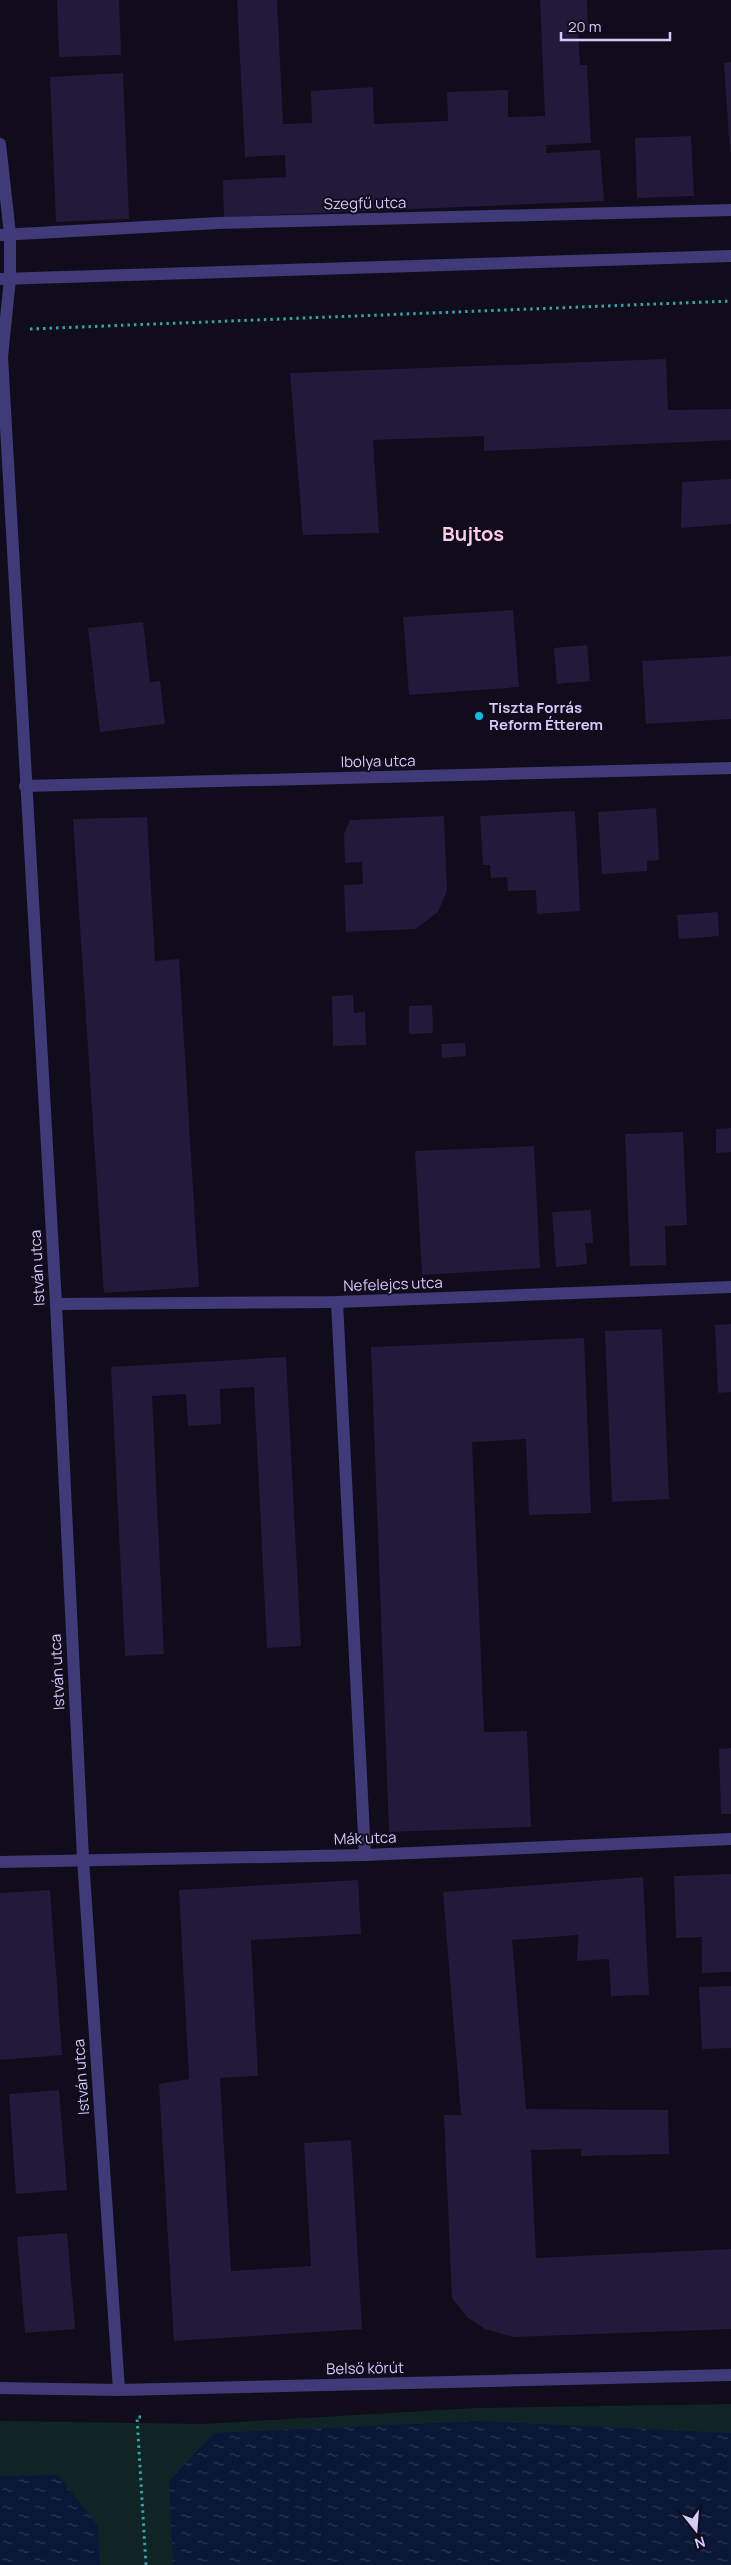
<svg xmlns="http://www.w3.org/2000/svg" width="731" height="2565" viewBox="0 0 731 2565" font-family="Manrope,sans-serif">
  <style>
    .park { fill: #102425 }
    .water { fill: url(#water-ripples) }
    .building { fill: #23193b }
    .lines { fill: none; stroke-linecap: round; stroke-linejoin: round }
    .path { stroke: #34a3a6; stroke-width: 3; stroke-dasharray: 2.5 4; stroke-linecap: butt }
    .minor { stroke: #413a78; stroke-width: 12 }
    .poi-dot { fill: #0ebde4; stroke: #100c1b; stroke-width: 2 }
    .labels { text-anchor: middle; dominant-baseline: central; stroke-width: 4; stroke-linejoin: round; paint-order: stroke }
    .street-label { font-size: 15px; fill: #d4cafc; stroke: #100c1b }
    .poi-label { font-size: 15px; font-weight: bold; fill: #d4cafc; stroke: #100c1b; text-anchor: start }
    .district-label { font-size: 20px; font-weight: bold; fill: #fccce6; stroke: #100c1b }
  </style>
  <defs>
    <pattern id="water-ripples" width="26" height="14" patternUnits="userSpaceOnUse" patternTransform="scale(1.25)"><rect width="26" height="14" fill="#0b1736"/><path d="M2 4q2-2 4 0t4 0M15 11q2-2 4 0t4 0" fill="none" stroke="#2e3754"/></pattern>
  </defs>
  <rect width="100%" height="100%" fill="#100c1b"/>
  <polygon class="park" points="731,2404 731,2565 0,2565 0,2421 204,2424 475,2408"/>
  <g class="water">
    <polygon points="477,2421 731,2433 731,2565 173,2565 169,2481 214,2433"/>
    <polygon points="58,2475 98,2526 100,2565 0,2565 0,2476"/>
  </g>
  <g class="building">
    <polygon points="57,0 119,0 121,55 59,57"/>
    <polygon points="237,0 277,0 283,124 312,123 311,91 373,87 374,124 448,121 447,92 508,90 508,117 545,116 540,0 587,0 588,30 578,30 580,65 587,65 591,143 546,145 546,153 600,150 604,201 224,217 223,180 286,177 285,155 245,157"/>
    <polygon points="731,62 731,152 730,152 724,63"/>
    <polygon points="123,73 129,219 56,222 50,77"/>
    <polygon points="691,136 694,196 637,198 635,138"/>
    <polygon points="666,359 668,410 731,409 731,440 484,451 484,436 373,440 379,533 303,535 290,373"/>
    <polygon points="731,479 731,524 681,528 682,482"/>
    <polygon points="513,610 519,687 409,695 403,617"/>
    <polygon points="143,622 150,682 160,681 165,724 100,732 88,628"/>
    <polygon points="587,645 590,681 557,684 554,648"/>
    <polygon points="731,656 731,719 646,724 642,661"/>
    <polygon points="656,808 659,860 647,861 647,871 602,874 598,812"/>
    <polygon points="575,811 580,911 537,914 536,890 508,891 507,877 491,878 490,865 483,865 480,816"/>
    <polygon points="444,816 447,891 438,912 415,929 346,932 344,885 363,884 362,862 345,863 344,834 350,820"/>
    <polygon points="147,817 155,961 179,959 199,1287 104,1293 73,819"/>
    <polygon points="718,912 719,936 679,939 677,915"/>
    <polygon points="353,995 354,1013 365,1012 366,1045 333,1046 332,996"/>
    <polygon points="432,1005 433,1033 409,1034 409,1006"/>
    <polygon points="465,1043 466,1056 442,1058 441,1044"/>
    <polygon points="731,1128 731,1152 716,1153 716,1129"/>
    <polygon points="683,1132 687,1225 665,1226 666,1265 630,1266 625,1134"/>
    <polygon points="534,1146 540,1268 422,1275 415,1151"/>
    <polygon points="591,1210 593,1243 585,1243 587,1264 556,1267 552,1212"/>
    <polygon points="731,1324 731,1392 718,1393 715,1325"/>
    <polygon points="662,1329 669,1499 612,1502 605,1331"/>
    <polygon points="584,1338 591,1513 529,1515 526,1439 472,1442 484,1732 527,1731 531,1827 389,1832 371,1347"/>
    <polygon points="286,1357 301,1646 267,1648 254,1387 220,1389 221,1424 188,1426 186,1394 152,1396 164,1654 125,1656 111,1367"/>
    <polygon points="731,1748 731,1814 721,1814 719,1749"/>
    <polygon points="731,1874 731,1972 702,1973 702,1937 676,1938 674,1876"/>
    <polygon points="643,1877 649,1995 611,1996 609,1959 577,1961 578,1935 512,1940 526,2109 668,2110 669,2154 581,2156 581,2149 531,2150 536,2258 731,2249 731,2329 513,2337 485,2329 467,2317 452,2298 444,2115 461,2115 443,1892"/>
    <polygon points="358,1880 361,1934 251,1940 258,2076 220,2078 231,2271 311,2266 304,2143 351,2140 362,2329 174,2341 159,2084 189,2079 179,1890"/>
    <polygon points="50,1890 62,2055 0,2060 0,1893"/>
    <polygon points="731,1986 731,2048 702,2049 699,1987"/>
    <polygon points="59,2090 67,2190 16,2194 9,2094"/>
    <polygon points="67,2233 75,2329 25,2333 17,2237"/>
  </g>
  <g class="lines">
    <g class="path">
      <polyline points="30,329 731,301"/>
      <polyline points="141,2417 137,2417 146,2565"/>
    </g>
    <g class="minor">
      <polyline points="0,144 10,234 10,279 2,357 56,1304 83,1859 119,2390"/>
      <polyline points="0,235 218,223 731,210"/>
      <polyline points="0,279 731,256"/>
      <polyline points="25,786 731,768"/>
      <polyline points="337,1302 365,1855"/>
      <polyline points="56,1304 337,1302 731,1287"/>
      <polyline points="0,1862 365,1855 731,1839"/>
      <polyline points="0,2388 119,2390 731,2375"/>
    </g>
  </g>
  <circle class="poi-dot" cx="479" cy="716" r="5"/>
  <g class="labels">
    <g class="street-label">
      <text transform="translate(365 203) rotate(-1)">Szegfű utca</text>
      <text transform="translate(378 761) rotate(-1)">Ibolya utca</text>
      <text transform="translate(37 1268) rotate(-93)">István utca</text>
      <text transform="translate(393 1284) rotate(-2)">Nefelejcs utca</text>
      <text transform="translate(57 1672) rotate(-93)">István utca</text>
      <text transform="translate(365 1838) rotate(-2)">Mák utca</text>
      <text transform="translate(81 2077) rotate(-94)">István utca</text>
      <text transform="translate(365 2368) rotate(-1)">Belső körút</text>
    </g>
    <g class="poi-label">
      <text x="489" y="707">Tiszta Forrás<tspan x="489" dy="17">Reform Étterem</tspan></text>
    </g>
    <g class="district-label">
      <text x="473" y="533">Bujtos</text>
    </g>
  </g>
  <g transform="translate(696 2530) rotate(163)" stroke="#100c1b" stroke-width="4" paint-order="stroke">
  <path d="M0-4L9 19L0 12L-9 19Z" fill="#d4cafc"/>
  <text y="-8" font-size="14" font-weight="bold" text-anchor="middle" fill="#d4cafc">N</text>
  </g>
  <path d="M561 32v8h109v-8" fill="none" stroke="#d4cafc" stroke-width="2.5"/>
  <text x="568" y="32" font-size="15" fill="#d4cafc" stroke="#100c1b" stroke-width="4" paint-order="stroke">20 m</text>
</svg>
